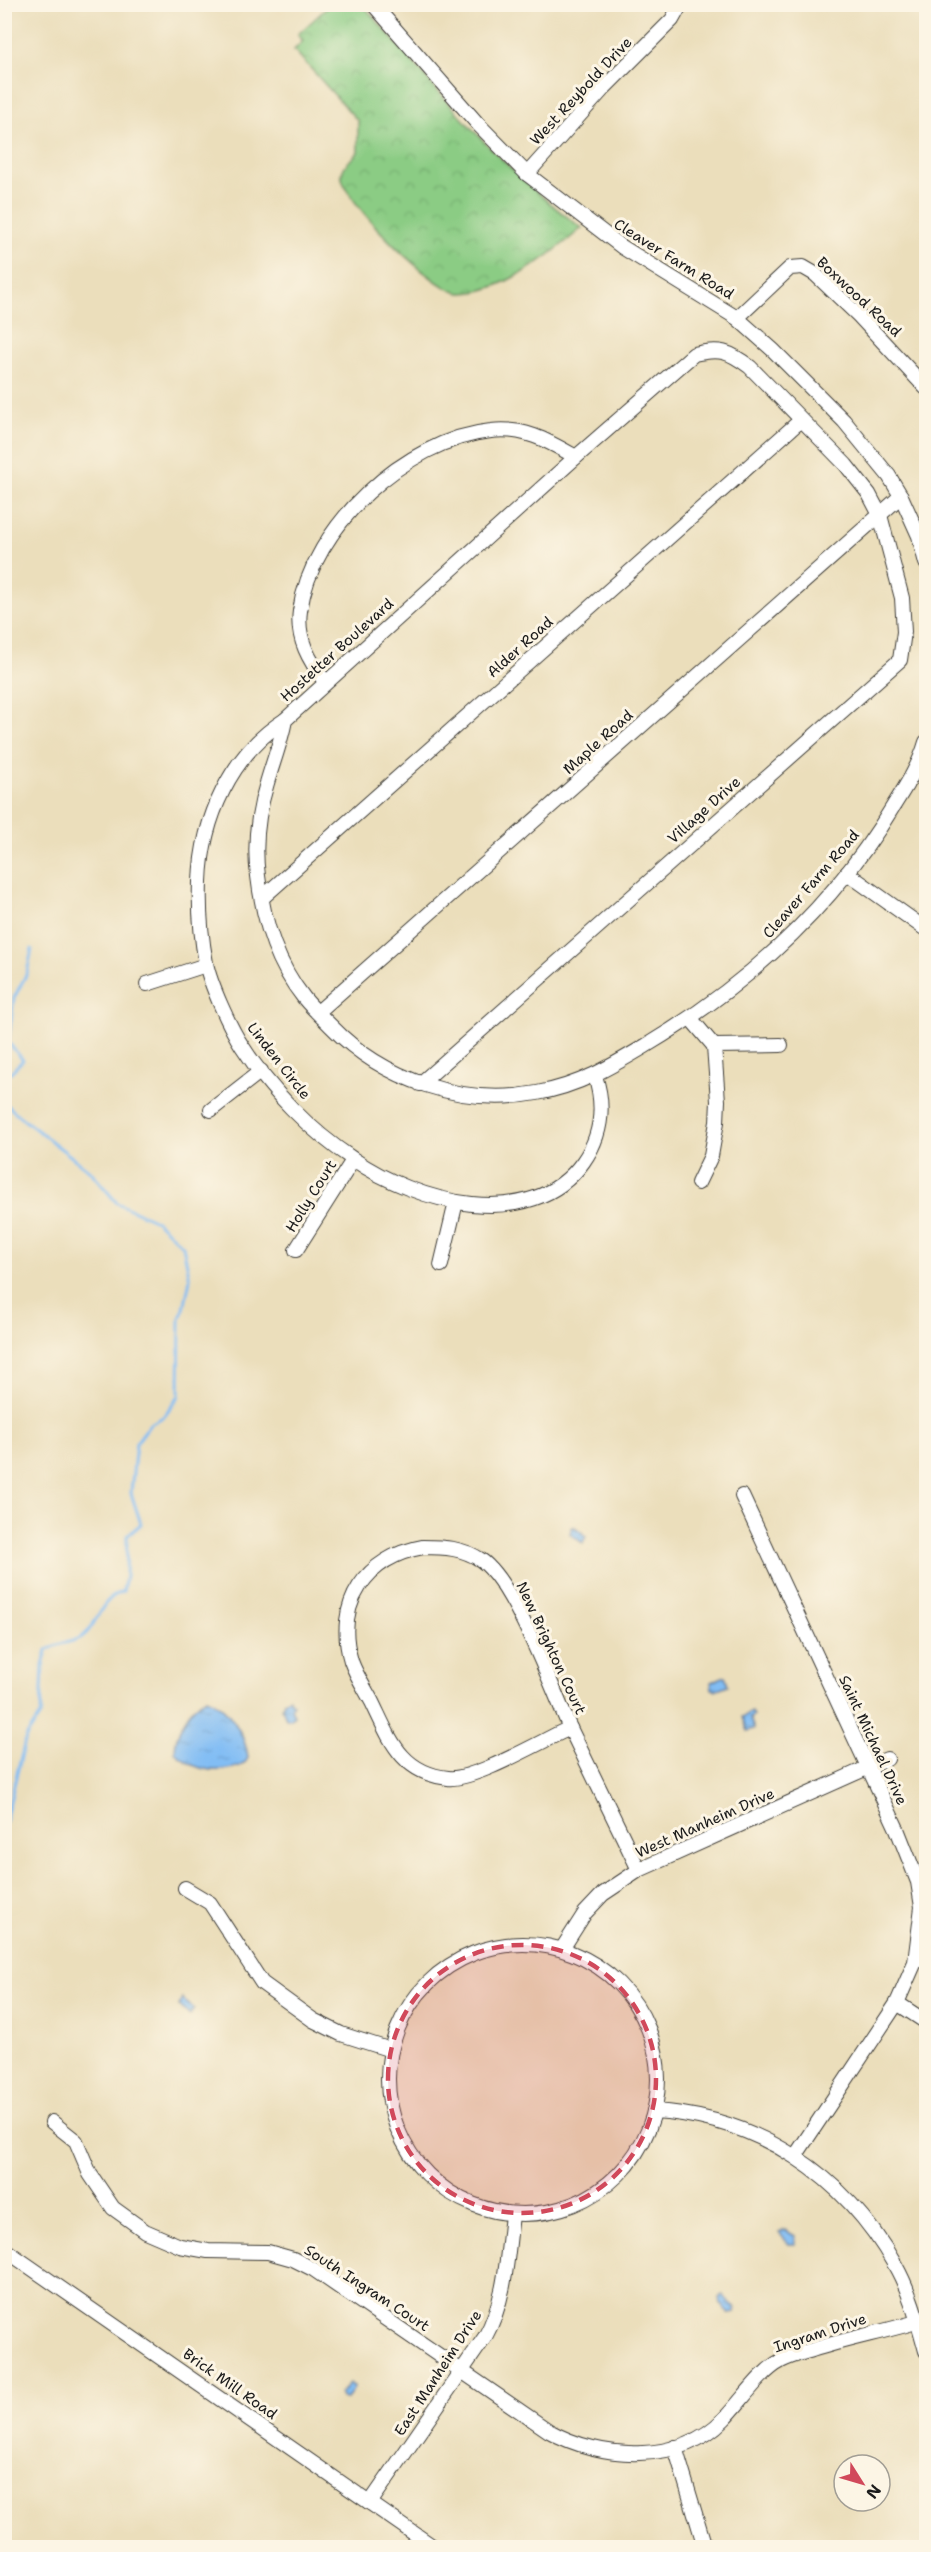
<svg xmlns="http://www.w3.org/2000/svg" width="931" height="2552" viewBox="0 0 931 2552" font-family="'Shantell Sans',sans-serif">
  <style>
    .park { fill: url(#park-crowns); stroke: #547450; stroke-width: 1.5 }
    .water { fill: url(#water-ripples); stroke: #4f6c88; stroke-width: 1.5 }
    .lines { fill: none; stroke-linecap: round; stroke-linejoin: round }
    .stream { stroke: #82bdf4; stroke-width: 3 }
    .minor-casing { stroke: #3b3934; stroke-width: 16 }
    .minor { stroke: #fff; stroke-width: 14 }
    .marked { fill: #d1495b; fill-opacity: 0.2; stroke: #d1495b; stroke-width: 4.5; stroke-dasharray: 12 8; stroke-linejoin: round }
    .labels { text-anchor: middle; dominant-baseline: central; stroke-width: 6; stroke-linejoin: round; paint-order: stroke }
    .street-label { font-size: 15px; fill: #1c1c1c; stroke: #fcf5e5 }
  </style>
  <defs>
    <pattern id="park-crowns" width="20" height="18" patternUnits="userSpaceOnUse" patternTransform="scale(1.5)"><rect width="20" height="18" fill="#8bcc84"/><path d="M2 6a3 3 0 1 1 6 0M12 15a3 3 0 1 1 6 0" fill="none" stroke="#77af71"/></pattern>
    <pattern id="water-ripples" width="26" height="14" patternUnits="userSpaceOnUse" patternTransform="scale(1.5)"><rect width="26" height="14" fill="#82bdf4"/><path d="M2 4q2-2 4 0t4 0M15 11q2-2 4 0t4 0" fill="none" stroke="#70a2d1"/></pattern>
  </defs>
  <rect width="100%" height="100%" fill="#fcf5e5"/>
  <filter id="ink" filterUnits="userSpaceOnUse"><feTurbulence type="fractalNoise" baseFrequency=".0167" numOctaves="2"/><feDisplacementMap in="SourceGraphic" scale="12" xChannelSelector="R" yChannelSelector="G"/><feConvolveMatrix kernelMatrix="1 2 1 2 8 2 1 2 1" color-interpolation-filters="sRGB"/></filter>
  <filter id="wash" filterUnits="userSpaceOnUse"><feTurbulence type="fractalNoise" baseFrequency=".008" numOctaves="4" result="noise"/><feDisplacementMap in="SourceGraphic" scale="24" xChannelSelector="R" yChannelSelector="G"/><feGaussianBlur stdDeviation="1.35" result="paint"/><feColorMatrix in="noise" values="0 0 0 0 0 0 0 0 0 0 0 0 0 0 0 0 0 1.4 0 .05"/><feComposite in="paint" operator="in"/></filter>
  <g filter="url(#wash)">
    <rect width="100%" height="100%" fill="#ebdebb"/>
    <path class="park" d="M330 5H363C432 83 497 167 582 228 551 255 504 292 462 293 435 293 346 203 342 178 340 167 352 159 358 152V121L294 50 303 41 298 34Z"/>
    <g class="water">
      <polygon points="572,1527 575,1527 586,1536 583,1543 570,1534"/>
      <polygon points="725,1676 728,1685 715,1690 712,1689 711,1682"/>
      <path d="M207 1698C228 1706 246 1736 248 1758 245 1765 240 1766 233 1768 211 1774 190 1768 175 1752 175 1733 189 1706 207 1698Z"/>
      <polygon points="289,1698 293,1704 291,1709 294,1715 291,1719 286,1718 282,1708 284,1701"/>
      <polygon points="752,1712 754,1716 750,1718 754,1729 747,1731 742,1717"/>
      <polygon points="182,1999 194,2009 190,2015 179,2006"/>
      <polygon points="785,2230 795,2236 796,2244 789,2244 779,2233"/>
      <polygon points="723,2296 736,2308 735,2313 730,2314 720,2302 719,2298"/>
      <polygon points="349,2383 354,2388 347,2399 343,2399 340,2394"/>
    </g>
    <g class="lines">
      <g class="stream">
        <polyline points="4,1079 23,1060 8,1042 14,998 27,973 32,949"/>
        <path d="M4 1102 19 1116 91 1172 117 1203 156 1221 183 1246 190 1279 184 1309 180 1318 179 1396 163 1417 150 1424 136 1443 131 1493 141 1524 127 1536 126 1576 123 1591C97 1601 99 1625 82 1637 71 1644 60 1641 47 1650L43 1666 41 1714 26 1737 4 1825"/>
      </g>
    </g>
  </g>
  <g filter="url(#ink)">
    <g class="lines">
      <g class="minor-casing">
        <g id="minor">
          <polyline points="373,4 477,123 527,174 622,247 737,318 773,350 844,421 889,476 901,496 919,536 926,563"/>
          <polyline points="527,174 604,88 672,20 681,4"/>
          <polyline points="737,318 790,268 803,267 815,274 859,316 926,388"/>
          <path d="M325 682C310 661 296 639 300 611 311 527 407 439 491 431 525 427 548 441 576 457"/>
          <path d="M285 720C231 754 202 819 200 882 199 908 201 937 206 963 210 984 230 1028 242 1046 270 1090 310 1131 353 1159 415 1202 531 1235 583 1162 602 1135 605 1106 595 1076"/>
          <polyline points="847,873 924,928"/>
          <polyline points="262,898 800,421"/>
          <polyline points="147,984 206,965"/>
          <polyline points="318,1012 901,496"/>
          <polyline points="691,1019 714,1046 718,1101 717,1122 711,1156 698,1183"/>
          <polyline points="714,1046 781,1045"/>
          <path d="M420 1084 900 660 904 632 902 598 880 515 869 494 846 465 750 367C729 351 720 348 694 354L576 457 285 720C281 742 273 762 267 783 258 812 254 846 258 876 263 919 277 964 304 998 312 1008 322 1017 331 1026 383 1080 463 1107 537 1093 579 1086 612 1066 647 1045 747 985 834 906 894 805 906 786 920 764 926 742"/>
          <polyline points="211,1110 261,1071"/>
          <polyline points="296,1250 353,1160"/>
          <polyline points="441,1265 456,1202"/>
          <polyline points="742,1496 897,1829 918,1882 922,1907 915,1962 897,2003 796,2155"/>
          <path d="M423 1547C444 1547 463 1548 481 1560 514 1583 552 1688 570 1728 543 1740 474 1781 448 1778 401 1773 390 1739 372 1702 365 1689 356 1675 351 1661 334 1604 366 1557 423 1547Z"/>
          <polyline points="570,1728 639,1870"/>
          <polyline points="185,1888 210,1903 262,1983 313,2020 341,2034 391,2050"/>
          <circle cx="523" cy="2079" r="135"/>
          <polyline points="562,1949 585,1913 603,1894 639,1870 887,1759"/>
          <polyline points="897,2003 926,2022"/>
          <path d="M654 2111C757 2117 845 2175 895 2265 910 2291 918 2322 926 2351"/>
          <path d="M52 2122 76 2141 90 2174 113 2208 145 2231 180 2246 208 2251 268 2252 293 2259 313 2269 549 2431C601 2460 679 2465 724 2419 741 2402 761 2371 781 2361 790 2356 802 2353 812 2350 849 2338 889 2331 926 2319"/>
          <polyline points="4,2249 435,2548"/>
          <polyline points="675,2447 705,2547"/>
          <path d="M370 2503 485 2337C506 2299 507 2257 512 2215"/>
        </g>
      </g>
      <use href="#minor" class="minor"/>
    </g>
  </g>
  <path class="marked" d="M388 2079a134 134 0 1 1 268 0a134 134 0 1 1-268 0Z"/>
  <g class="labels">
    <g class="street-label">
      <text transform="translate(581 91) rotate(-47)">West Reybold Drive</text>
      <text transform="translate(674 259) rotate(32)">Cleaver Farm Road</text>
      <text transform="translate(859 297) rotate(43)">Boxwood Road</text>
      <text transform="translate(520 647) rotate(-42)">Alder Road</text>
      <text transform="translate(337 650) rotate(-42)">Hostetter Boulevard</text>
      <text transform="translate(598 742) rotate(-42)">Maple Road</text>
      <text transform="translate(704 810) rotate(-42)">Village Drive</text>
      <text transform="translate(811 884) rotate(-49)">Cleaver Farm Road</text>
      <text transform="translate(279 1061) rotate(52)">Linden Circle</text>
      <text transform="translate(311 1196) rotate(-58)">Holly Court</text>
      <text transform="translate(551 1648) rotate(65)">New Brighton Court</text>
      <text transform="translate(873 1740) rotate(65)">Saint Michael Drive</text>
      <text transform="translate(705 1823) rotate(-24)">West Manheim Drive</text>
      <text transform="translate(367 2288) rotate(33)">South Ingram Court</text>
      <text transform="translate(820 2333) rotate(-18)">Ingram Drive</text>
      <text transform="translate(438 2373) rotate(-57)">East Manheim Drive</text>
      <text transform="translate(230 2384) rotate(35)">Brick Mill Road</text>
    </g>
  </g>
  <rect width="931" height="2552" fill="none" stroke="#fcf5e5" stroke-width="24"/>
  <g transform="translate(862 2483) rotate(127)"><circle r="28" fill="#fcf5e5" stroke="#a29e95" stroke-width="1.5"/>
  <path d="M0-4.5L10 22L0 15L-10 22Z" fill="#d1495b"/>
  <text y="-9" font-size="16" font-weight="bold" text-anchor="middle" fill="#1c1c1c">N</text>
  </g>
</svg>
